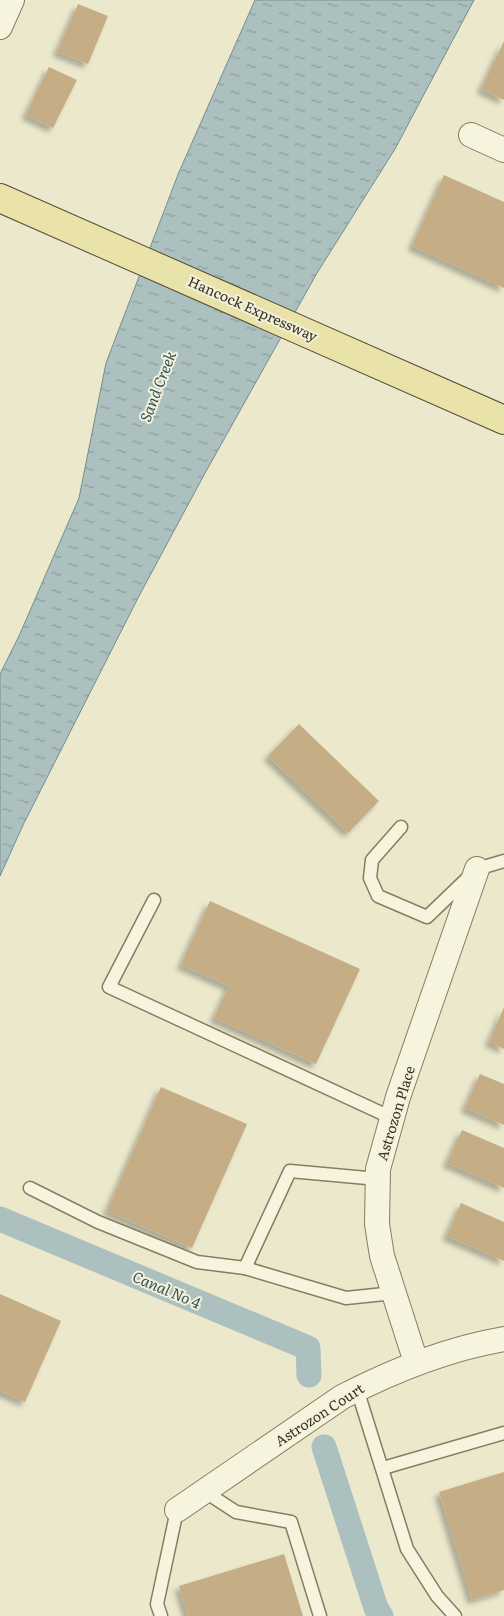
<svg xmlns="http://www.w3.org/2000/svg" width="504" height="1616" viewBox="0 0 504 1616" font-family="Literata,serif">
  <style>
    .water { fill: url(#water-ripples); stroke: #738e8d }
    .lines { fill: none; stroke-linecap: round; stroke-linejoin: round }
    .canal { stroke: #acc0bf; stroke-width: 25 }
    .building { fill: #c5ad86; filter: url(#shadow) }
    .lane-casing { stroke: #877d61; stroke-width: 15 }
    .street-casing { stroke: #877d61; stroke-width: 26 }
    .primary-casing { stroke: #554b35; stroke-width: 30 }
    .lane { stroke: #f6f4df; stroke-width: 12 }
    .street { stroke: #f6f4df; stroke-width: 24 }
    .primary { stroke: #e9e2a9; stroke-width: 28 }
    .labels { text-anchor: middle; dominant-baseline: central; stroke-width: 4; stroke-linejoin: round; paint-order: stroke }
    .street-label { font-size: 14px; fill: #393223; stroke: #f3f1db }
    .water-label { font-size: 15px; font-style: italic; fill: #345257; stroke: #f3f1db }
  </style>
  <defs>
    <pattern id="water-ripples" width="26" height="14" patternUnits="userSpaceOnUse" patternTransform="scale(1.25)"><rect width="26" height="14" fill="#acc0bf"/><path d="M2 4q2-2 4 0t4 0M15 11q2-2 4 0t4 0" fill="none" stroke="#8d9d9b"/></pattern>
    <filter id="shadow"><feDropShadow dx="-4.5" dy="4.5" stdDeviation="2.5" flood-color="#0004"/></filter>
  </defs>
  <rect width="100%" height="100%" fill="#ebe8cc"/>
  <polygon class="water" points="255,0 474,0 395,149 317,273 204,475 139,596 24,823 0,876 0,674 19,636 79,498 106,363 179,172"/>
  <g class="lines">
    <g class="canal">
      <polyline points="0,1219 308,1348 309,1375"/>
      <polyline points="324,1447 376,1608 381,1616"/>
    </g>
  </g>
  <g class="building">
    <polygon points="78,4 108,16 88,64 57,52"/>
    <polygon points="504,41 504,100 481,89"/>
    <polygon points="49,67 77,80 53,128 26,115"/>
    <polygon points="444,175 504,202 504,288 412,246"/>
    <polygon points="299,724 379,801 348,833 268,756"/>
    <polygon points="210,901 360,969 316,1064 214,1018 229,986 181,965"/>
    <polygon points="504,1007 504,1049 489,1042"/>
    <polygon points="480,1074 504,1084 504,1125 465,1108"/>
    <polygon points="161,1087 247,1124 192,1248 107,1211"/>
    <polygon points="462,1130 504,1148 504,1188 447,1163"/>
    <polygon points="461,1203 504,1222 504,1261 447,1236"/>
    <polygon points="0,1294 61,1321 25,1402 0,1391"/>
    <polygon points="504,1472 504,1590 472,1600 439,1492"/>
    <polygon points="284,1554 303,1616 188,1616 179,1586"/>
  </g>
  <g class="lines">
    <g class="lane-casing">
      <g id="lane">
        <polyline points="401,827 372,860 370,878 378,896 427,917 477,869 504,861"/>
        <polyline points="154,900 109,987 392,1118"/>
        <polyline points="30,1188 98,1222 197,1262 245,1268 290,1171 378,1179"/>
        <polyline points="245,1268 346,1298 394,1293"/>
        <polyline points="357,1389 407,1549 437,1596 455,1616"/>
        <polyline points="383,1468 504,1433"/>
        <polyline points="204,1491 236,1512 291,1522 320,1616"/>
        <polyline points="161,1616 157,1604 177,1510"/>
      </g>
    </g>
    <g class="street-casing">
      <g id="street">
        <polyline points="0,27 12,0"/>
        <polyline points="471,135 504,150"/>
        <polyline points="416,1362 382,1256 377,1224 378,1169 398,1097 477,869"/>
        <path d="M177 1510 342 1397C394 1370 446 1349 504 1339"/>
      </g>
    </g>
    <g class="primary-casing">
      <polyline id="primary" points="0,198 504,420"/>
    </g>
    <use href="#lane" class="lane"/>
    <use href="#street" class="street"/>
    <use href="#primary" class="primary"/>
  </g>
  <g class="labels">
    <g class="street-label">
      <text transform="translate(253 308) rotate(24)">Hancock Expressway</text>
      <text transform="translate(395 1113) rotate(-73)">Astrozon Place</text>
      <text transform="translate(319 1414) rotate(-33)">Astrozon Court</text>
    </g>
    <g class="water-label">
      <text transform="translate(157 386) rotate(-69)">Sand Creek</text>
      <text transform="translate(167 1289) rotate(23)">Canal No 4</text>
    </g>
  </g>
</svg>
